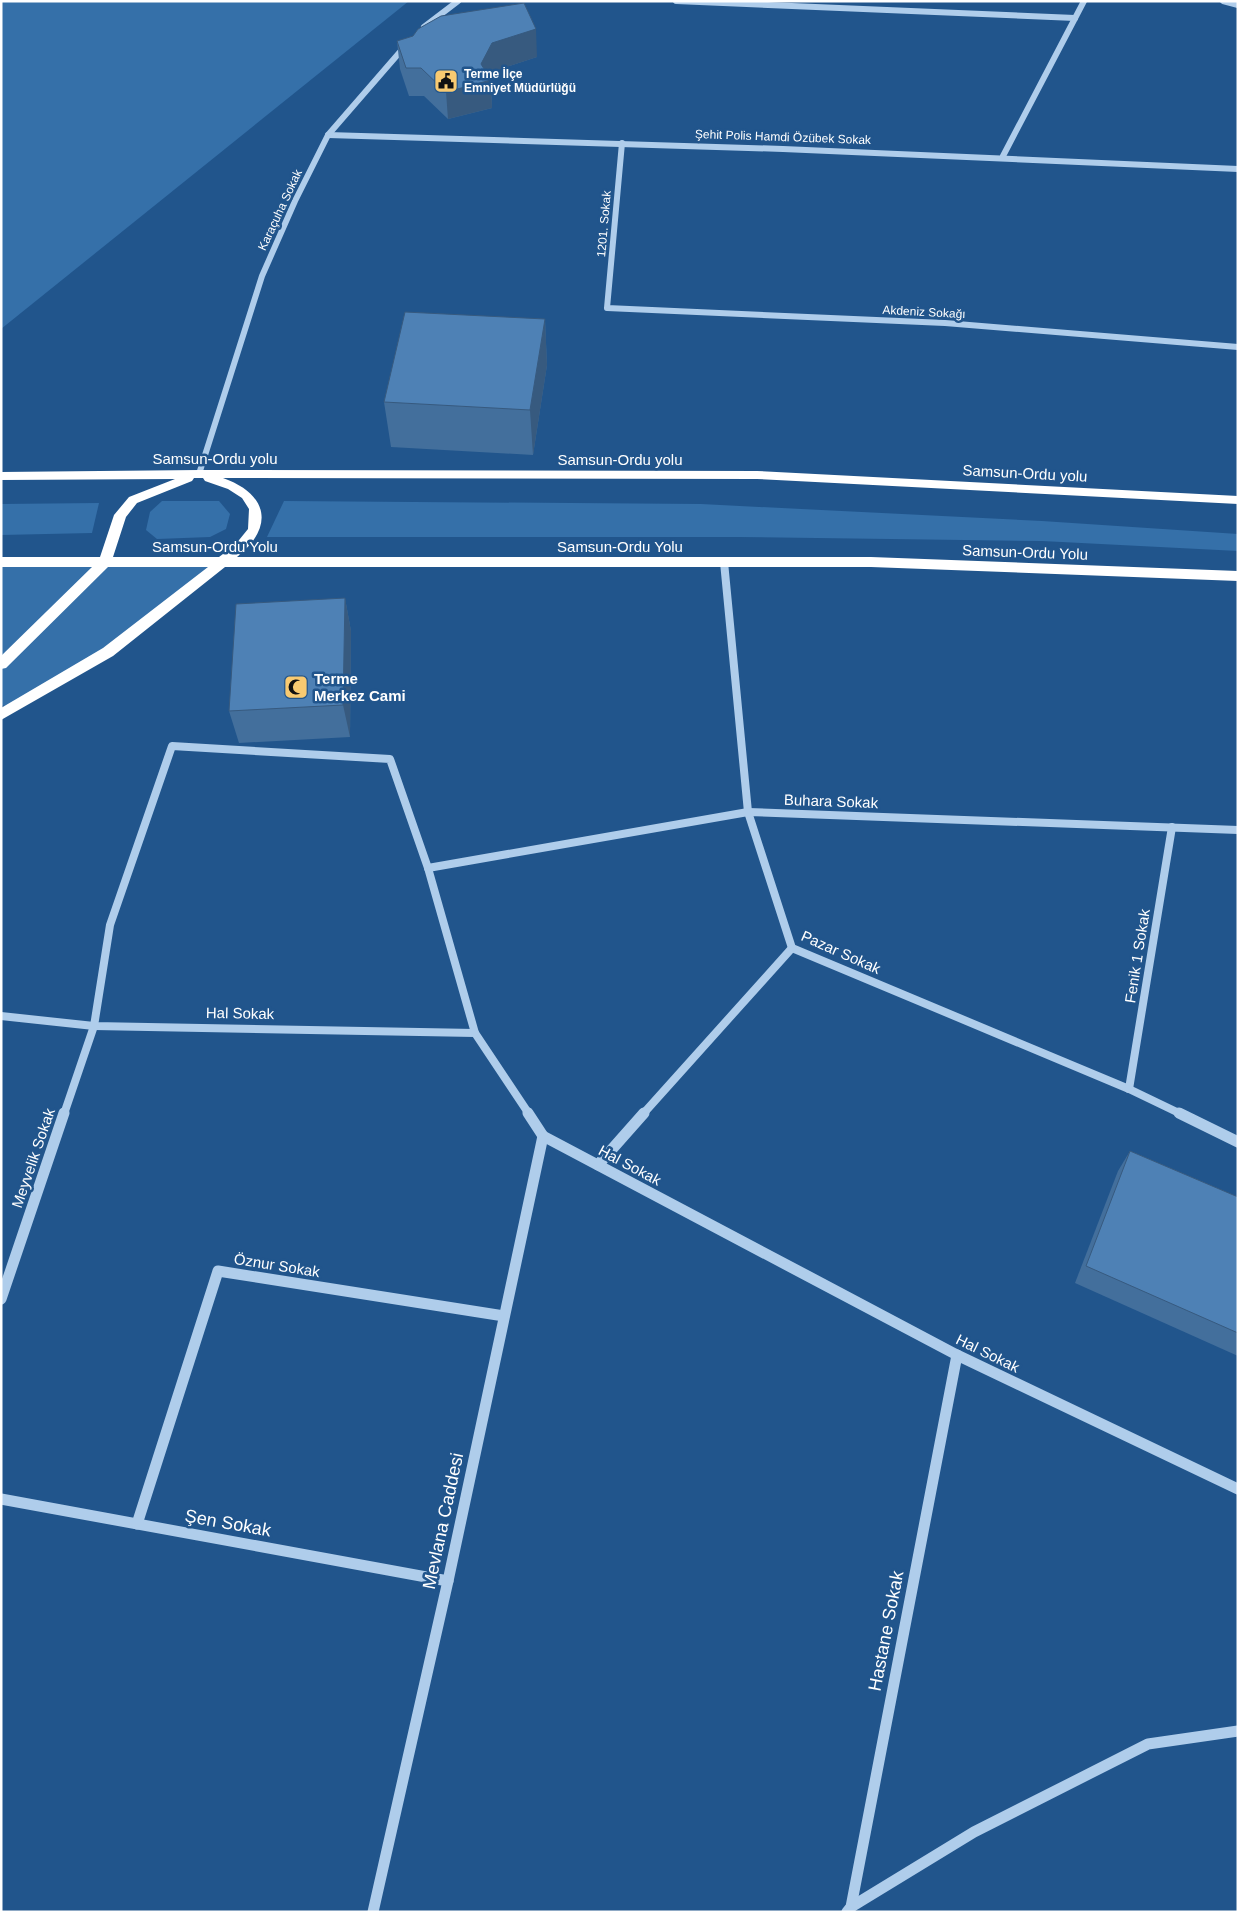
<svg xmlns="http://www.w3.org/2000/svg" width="1239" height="1913" viewBox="0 0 1239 1913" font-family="Helvetica,sans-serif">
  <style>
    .green { fill: #3570a9 }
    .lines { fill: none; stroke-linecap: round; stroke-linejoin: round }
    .minor-far2 { stroke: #afcdeb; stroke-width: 6 }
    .minor-far1 { stroke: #afcdeb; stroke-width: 8 }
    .minor { stroke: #afcdeb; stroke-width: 11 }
    .highway { fill: #fff; fill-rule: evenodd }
    .wall { fill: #436f9c }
    .shaded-wall { fill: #375a7f }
    .building { fill: #4e81b5; stroke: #375a7f }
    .labels { text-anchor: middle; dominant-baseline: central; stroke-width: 5; stroke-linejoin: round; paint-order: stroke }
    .far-poi-label { font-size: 12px; font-weight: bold; fill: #fff; stroke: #21558c; text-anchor: start }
    .far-street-label { font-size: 12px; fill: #fff; stroke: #21558c }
    .street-label { font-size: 15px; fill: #fff; stroke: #21558c }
    .poi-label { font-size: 15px; font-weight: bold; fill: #fff; stroke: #21558c; text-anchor: start }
    .near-street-label { font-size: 18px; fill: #fff; stroke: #21558c }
  </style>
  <rect width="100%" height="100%" fill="#21558c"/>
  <g class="green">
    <polygon points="1,1 409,1 1,329"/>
    <polygon points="162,501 219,501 230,514 226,529 210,537 157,539 146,530 150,512"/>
    <polygon points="284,501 701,504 1042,521 1238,534 1238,551 1042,541 739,537 267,537"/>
    <polygon points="99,503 92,533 1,535 1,504"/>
    <polygon points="1,562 223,562 178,599 13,708 1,705"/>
  </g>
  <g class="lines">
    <g class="minor-far2">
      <polyline points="676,1 1075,18"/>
      <polyline points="1223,1 1238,5"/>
      <polyline points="424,27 458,1"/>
      <polyline points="328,135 783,149 1238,169"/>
      <polyline points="622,143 607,308 945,323 1238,347"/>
      <polyline points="1003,156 1084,1"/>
      <polyline points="199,474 262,276 295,201 328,135 406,45"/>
    </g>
    <g class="minor-far1">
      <polyline points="724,562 748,812 792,948 1129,1089 1181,1114"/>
      <polyline points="428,868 748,812 1238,830"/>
      <polyline points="1,1016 94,1026 475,1033 529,1114"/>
      <polyline points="1129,1089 1172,827"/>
      <polyline points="64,1114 94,1026 110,925 172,746 390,759 428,868 475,1033"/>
      <polyline points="643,1114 792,948"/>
    </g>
    <g class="minor">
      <polyline points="528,1113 543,1136 957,1355 1238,1489"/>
      <polyline points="1179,1113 1238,1142"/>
      <polyline points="598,1165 644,1113"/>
      <polyline points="1,1299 64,1113"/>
      <polyline points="1,1499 448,1581"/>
      <polyline points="137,1524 218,1271 504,1316"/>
      <polyline points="851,1907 974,1832 1148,1744 1238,1731"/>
      <polyline points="373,1912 448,1581 543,1136"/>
      <polyline points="847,1912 851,1907 957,1355"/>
    </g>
    <path class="highway" d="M199 470 757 471 1238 496V504L757 479 223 478C268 494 275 527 237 557H871L1238 571V581L871 567H225L113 656 1 720V708L103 648 208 567H108L6 668 1 669V656L92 567H1V557H100L114 515 129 497 175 479 1 480V472ZM194 478H203L205 481 228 489 242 498 249 509 248 529 235 545 219 557H113L126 517 137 503 192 481Z"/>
  </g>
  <g class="wall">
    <polygon points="397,41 537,57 494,71 490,79 491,80 492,108 448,119 424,96 409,96 400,69"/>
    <polygon points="545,319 547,365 533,455 391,447 384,402"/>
    <polygon points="345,598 351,631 350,737 239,743 229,711"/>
    <polygon points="1130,1151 1238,1197 1238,1356 1075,1283 1118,1171"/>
  </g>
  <g class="shaded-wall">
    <polygon points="536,29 537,57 494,71 489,81 491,80 492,108 448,119 446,92 492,43"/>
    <polygon points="545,319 547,365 533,455 530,410"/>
    <polygon points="345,598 351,631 350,737 343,705"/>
  </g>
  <g class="building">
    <polygon points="524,3 536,29 492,43 481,64 491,80 446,92 421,68 406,68 397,41 413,36 418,29 441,16"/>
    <polygon points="405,312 545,319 530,410 384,402"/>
    <polygon points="345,598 343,705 229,711 236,604"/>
    <polygon points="1130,1151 1238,1197 1238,1333 1086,1266"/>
  </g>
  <defs>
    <g id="civic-square" transform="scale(1.25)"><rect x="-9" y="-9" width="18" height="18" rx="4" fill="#f8ca71" stroke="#21558c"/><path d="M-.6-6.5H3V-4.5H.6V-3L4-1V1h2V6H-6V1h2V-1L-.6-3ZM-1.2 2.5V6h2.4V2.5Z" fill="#111"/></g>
    <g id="mosque-square" transform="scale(1.25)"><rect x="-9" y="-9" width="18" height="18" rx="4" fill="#f8ca71" stroke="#21558c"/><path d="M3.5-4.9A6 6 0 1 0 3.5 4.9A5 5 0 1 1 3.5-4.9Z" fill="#111"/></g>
  </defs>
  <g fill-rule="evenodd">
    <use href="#civic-square" x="446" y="81"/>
    <use href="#mosque-square" x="296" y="687"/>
  </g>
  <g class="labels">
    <g class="far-poi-label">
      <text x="464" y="74">Terme İlçe<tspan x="464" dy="14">Emniyet Müdürlüğü</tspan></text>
    </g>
    <g class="far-street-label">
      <text transform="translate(783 137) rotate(2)">Şehit Polis Hamdi Özübek Sokak</text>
      <text transform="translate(280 210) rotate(-65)">Karaçuha Sokak</text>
      <text transform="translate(604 224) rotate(-85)">1201. Sokak</text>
      <text transform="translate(924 312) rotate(3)">Akdeniz Sokağı</text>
    </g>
    <g class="street-label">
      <text x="215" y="458">Samsun-Ordu yolu</text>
      <text x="620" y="459">Samsun-Ordu yolu</text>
      <text transform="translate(1025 473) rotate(3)">Samsun-Ordu yolu</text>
      <text x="215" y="546">Samsun-Ordu Yolu</text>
      <text x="620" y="546">Samsun-Ordu Yolu</text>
      <text transform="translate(1025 552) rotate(2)">Samsun-Ordu Yolu</text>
      <text transform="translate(831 801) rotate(2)">Buhara Sokak</text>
      <text transform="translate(841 952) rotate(24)">Pazar Sokak</text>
      <text transform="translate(1137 956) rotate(-81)">Fenik 1 Sokak</text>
      <text transform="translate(240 1013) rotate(1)">Hal Sokak</text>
      <text transform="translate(33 1158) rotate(-71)">Meyvelik Sokak</text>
      <text transform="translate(630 1165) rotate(28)">Hal Sokak</text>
      <text transform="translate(277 1265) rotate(9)">Öznur Sokak</text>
      <text transform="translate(988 1353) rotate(26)">Hal Sokak</text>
    </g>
    <g class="poi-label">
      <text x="314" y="678">Terme<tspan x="314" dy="17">Merkez Cami</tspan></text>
    </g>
    <g class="near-street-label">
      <text transform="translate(443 1521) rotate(-78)">Mevlana Caddesi</text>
      <text transform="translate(228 1523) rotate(10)">Şen Sokak</text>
      <text transform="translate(886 1631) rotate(-79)">Hastane Sokak</text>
    </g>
  </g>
  <rect width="1239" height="1913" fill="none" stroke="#ffffff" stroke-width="5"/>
</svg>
